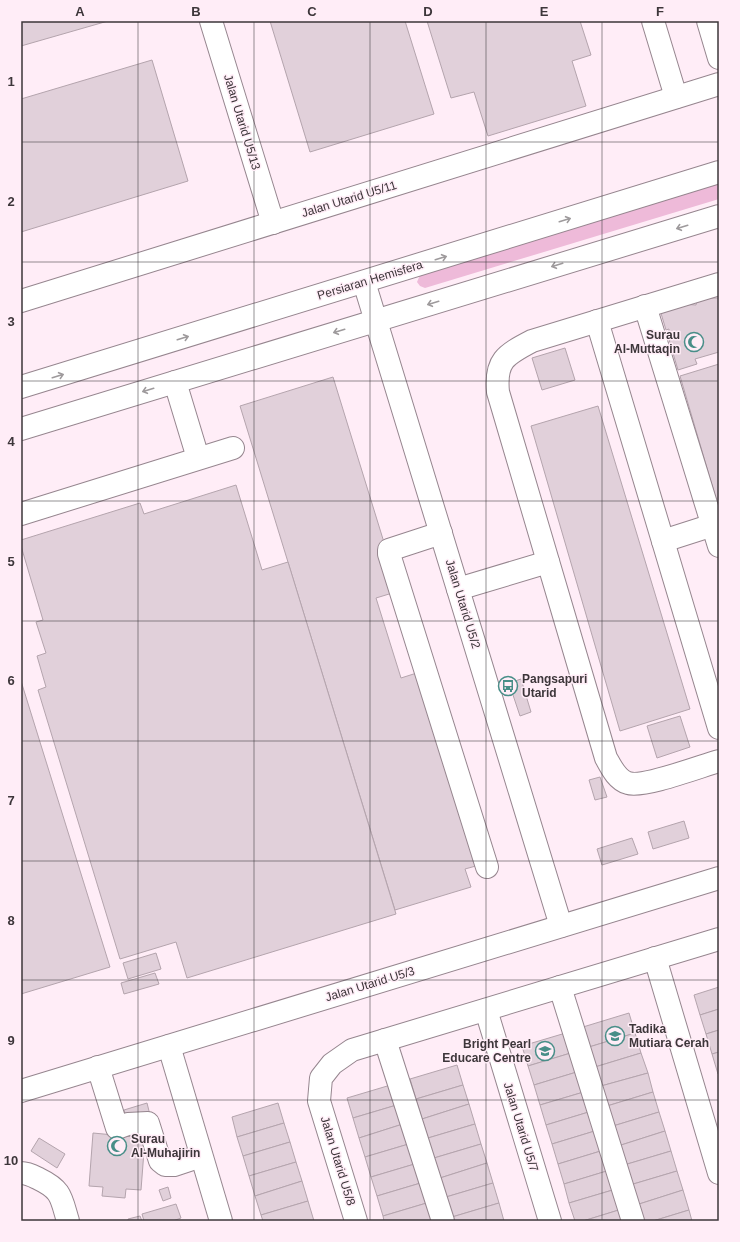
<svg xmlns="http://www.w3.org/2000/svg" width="740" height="1242" viewBox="0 0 740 1242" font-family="Arial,sans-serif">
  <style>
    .green { fill: #eebad9 }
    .building { fill: #e1d0da; stroke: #b4a4ad }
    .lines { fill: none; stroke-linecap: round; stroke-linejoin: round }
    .minor-casing { stroke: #96868f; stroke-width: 24 }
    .minor { stroke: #fff; stroke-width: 22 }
    .oneway { stroke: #9e9a9c }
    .grid { fill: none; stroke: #3d363a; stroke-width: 1; stroke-opacity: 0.55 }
    .labels { text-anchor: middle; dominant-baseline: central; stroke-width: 3; stroke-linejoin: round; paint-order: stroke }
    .street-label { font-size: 12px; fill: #3d363a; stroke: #ffedf7 }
    .poi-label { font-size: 12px; font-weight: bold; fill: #3d363a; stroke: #ffedf7; text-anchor: start }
    .neatline { fill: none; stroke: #3d363a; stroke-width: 1.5 }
    .grid-label { font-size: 13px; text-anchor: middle; font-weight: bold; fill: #3d363a }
  </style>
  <rect width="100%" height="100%" fill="#ffedf7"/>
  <polygon class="green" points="719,183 719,199 425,288 420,286 417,282 421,273"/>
  <g class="building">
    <polygon points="21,21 108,21 21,46"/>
    <polygon points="270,21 405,21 434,114 310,152"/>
    <polygon points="427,21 580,21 591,55 572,61 586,106 488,136 474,92 451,98"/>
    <polygon points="152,60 188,181 21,232 21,99"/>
    <polygon points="705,298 719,298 719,352 695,359 697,364 678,370 667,333 669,332 669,329 666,330 660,310 681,304 696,305 697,300 705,300"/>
    <polygon points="565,348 575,380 542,390 532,358"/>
    <polygon points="719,364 719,509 680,376"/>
    <polygon points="333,377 399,591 376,598 401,678 423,671 483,864 465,869 471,887 395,910 240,406"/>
    <polygon points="598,406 690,709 620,731 531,426"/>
    <polygon points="236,485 262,570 288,562 396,914 187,978 176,942 120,959 38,690 46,687 37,656 46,653 36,622 43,620 21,546 21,540 140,503 144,514"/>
    <polygon points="521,679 531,712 520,716 509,683"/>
    <polygon points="21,681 110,967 21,994"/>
    <polygon points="680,716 690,747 657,758 647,726"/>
    <polygon points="600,777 607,797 595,800 589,780"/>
    <polygon points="684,821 689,838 653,849 648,832"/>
    <polygon points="632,838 638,854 602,865 597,849"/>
    <polygon points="156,953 161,969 128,979 123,963"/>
    <polygon points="155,973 159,984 124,994 121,983"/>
    <polygon points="719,987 719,1009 700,1015 694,995"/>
    <polygon points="719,1009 719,1030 706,1034 700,1015"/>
    <polygon points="629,1013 635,1033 589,1047 583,1027"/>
    <polygon points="719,1030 719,1052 712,1054 706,1034"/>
    <polygon points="569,1032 574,1052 528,1066 522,1046"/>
    <polygon points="635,1033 641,1053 595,1067 589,1047"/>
    <polygon points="574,1052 580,1071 534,1085 528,1066"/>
    <polygon points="719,1052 719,1073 718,1074 712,1054"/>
    <polygon points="641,1053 648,1073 601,1086 595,1067"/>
    <polygon points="457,1065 463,1085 416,1099 410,1079"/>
    <polygon points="580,1071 587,1091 540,1105 534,1085"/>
    <polygon points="648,1073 653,1092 607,1106 601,1086"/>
    <polygon points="394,1084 400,1104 353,1118 347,1098"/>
    <polygon points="463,1085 469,1104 422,1119 416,1099"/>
    <polygon points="587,1091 592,1111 546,1125 540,1105"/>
    <polygon points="653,1092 659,1112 613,1126 607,1106"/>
    <polygon points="147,1103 150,1115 127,1122 124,1110"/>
    <polygon points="278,1103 284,1123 237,1137 232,1117"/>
    <polygon points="400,1104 406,1123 359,1138 353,1118"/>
    <polygon points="469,1104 475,1124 428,1138 422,1119"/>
    <polygon points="592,1111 598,1130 552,1144 546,1125"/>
    <polygon points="659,1112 665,1131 618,1146 613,1126"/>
    <polygon points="284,1123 290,1142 243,1156 237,1137"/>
    <polygon points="406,1123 412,1143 365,1157 359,1138"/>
    <polygon points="475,1124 481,1144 434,1158 428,1138"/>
    <polygon points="598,1130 604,1150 558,1164 552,1144"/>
    <polygon points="665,1131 671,1151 624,1165 618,1146"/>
    <polygon points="93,1133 145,1138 141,1190 126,1189 125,1198 102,1196 103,1187 89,1186"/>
    <polygon points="39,1138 65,1154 57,1168 31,1151"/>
    <polygon points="290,1142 296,1162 249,1176 243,1156"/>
    <polygon points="412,1143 418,1163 371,1177 365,1157"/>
    <polygon points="481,1144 487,1163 440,1178 434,1158"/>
    <polygon points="604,1150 610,1170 564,1184 558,1164"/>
    <polygon points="671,1151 677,1171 630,1185 624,1165"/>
    <polygon points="296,1162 302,1181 255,1196 249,1176"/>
    <polygon points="418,1163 424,1182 377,1196 371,1177"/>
    <polygon points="487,1163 493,1183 446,1197 440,1178"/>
    <polygon points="610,1170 616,1189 569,1203 564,1184"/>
    <polygon points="677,1171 683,1190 636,1205 630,1185"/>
    <polygon points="302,1181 308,1201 261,1215 255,1196"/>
    <polygon points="424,1182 430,1202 383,1216 377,1196"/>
    <polygon points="493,1183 499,1203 452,1217 446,1197"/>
    <polygon points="168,1187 171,1198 163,1201 159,1190"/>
    <polygon points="616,1189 622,1209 583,1221 575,1221 569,1203"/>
    <polygon points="683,1190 689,1210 653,1221 641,1221 636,1205"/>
    <polygon points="308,1201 314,1221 263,1221 261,1215"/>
    <polygon points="430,1202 435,1221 384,1221 383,1216"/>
    <polygon points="499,1203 504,1221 453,1221 452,1217"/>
    <polygon points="176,1204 181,1218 173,1221 144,1221 142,1214"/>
    <polygon points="622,1209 626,1221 583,1221"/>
    <polygon points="689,1210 692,1221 653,1221"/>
    <polygon points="140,1216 142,1221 128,1221 128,1219"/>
  </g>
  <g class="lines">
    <g class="minor-casing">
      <g id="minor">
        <polyline points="211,21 273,223"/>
        <polyline points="653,21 676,97"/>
        <polyline points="708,21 719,58"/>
        <polyline points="364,282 561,926"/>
        <path d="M719 284 532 341C505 355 495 361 498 392L606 758C611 767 617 780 628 783 644 788 701 766 719 761"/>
        <polyline points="21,301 719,84"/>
        <polyline points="645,306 719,546"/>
        <polyline points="597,321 719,728"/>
        <polyline points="175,382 198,458"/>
        <polyline points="21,387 719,172"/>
        <polyline points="21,429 719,216"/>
        <polyline points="21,514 233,448"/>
        <polyline points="441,533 392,549 389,550 389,554 487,867"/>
        <polyline points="663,541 713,525"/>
        <polyline points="458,589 548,562"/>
        <polyline points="655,958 719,1173"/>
        <polyline points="560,987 633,1221"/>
        <polyline points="486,1010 550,1221"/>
        <polyline points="385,1040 443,1221"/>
        <polyline points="169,1046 221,1221"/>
        <polyline points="98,1067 117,1128 128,1124 148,1123 160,1161 165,1165 174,1165 201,1156"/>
        <polyline points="21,1091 719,878"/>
        <path d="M21 1173C28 1173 33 1176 39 1179 62 1190 61 1198 68 1221"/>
        <polyline points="356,1221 319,1101 321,1078 332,1064 352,1050 719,939"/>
      </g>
    </g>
    <use href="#minor" class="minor"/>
  </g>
  <defs><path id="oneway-shaft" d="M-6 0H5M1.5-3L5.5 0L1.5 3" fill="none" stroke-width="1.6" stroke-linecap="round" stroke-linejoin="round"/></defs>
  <g class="oneway">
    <use href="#oneway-shaft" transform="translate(565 220) rotate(-17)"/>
    <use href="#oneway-shaft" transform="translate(682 227) rotate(163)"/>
    <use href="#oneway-shaft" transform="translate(441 258) rotate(-17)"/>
    <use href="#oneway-shaft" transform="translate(557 265) rotate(163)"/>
    <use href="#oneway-shaft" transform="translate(433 303) rotate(163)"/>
    <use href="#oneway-shaft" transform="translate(339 331) rotate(163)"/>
    <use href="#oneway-shaft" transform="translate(183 338) rotate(-17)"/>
    <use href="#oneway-shaft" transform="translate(58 376) rotate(-17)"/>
    <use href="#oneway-shaft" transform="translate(148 390) rotate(163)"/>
  </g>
  <path class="grid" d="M138 21V1221M254 21V1221M370 21V1221M486 21V1221M602 21V1221M21 142H719M21 262H719M21 381H719M21 501H719M21 621H719M21 741H719M21 861H719M21 980H719M21 1100H719"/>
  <defs>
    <g id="mosque-ring" transform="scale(1)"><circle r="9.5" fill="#ffedf7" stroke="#488e88" stroke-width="1.5"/><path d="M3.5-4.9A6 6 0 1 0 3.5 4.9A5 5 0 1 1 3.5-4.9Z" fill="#488e88"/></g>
    <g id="bus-ring" transform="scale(1)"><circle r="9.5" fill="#ffedf7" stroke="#488e88" stroke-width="1.5"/><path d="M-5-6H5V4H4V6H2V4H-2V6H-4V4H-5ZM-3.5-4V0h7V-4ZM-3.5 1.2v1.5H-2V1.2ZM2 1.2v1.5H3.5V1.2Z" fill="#488e88"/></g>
    <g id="school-ring" transform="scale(1)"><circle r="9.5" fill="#ffedf7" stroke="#488e88" stroke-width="1.5"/><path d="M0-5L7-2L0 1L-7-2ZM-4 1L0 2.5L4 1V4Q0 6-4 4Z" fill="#488e88"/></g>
  </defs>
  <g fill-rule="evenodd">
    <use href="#mosque-ring" x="694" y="342"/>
    <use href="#bus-ring" x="508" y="686"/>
    <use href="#school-ring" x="615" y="1036"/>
    <use href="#school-ring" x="545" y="1051"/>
    <use href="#mosque-ring" x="117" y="1146"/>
  </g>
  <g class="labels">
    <g class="street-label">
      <text transform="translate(242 122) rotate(73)">Jalan Utarid U5/13</text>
      <text transform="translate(349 199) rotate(-17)">Jalan Utarid U5/11</text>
      <text transform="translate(370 280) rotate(-17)">Persiaran Hemisfera</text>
      <text transform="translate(463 604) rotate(73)">Jalan Utarid U5/2</text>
      <text transform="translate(370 984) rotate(-17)">Jalan Utarid U5/3</text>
      <text transform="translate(521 1127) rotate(73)">Jalan Utarid U5/7</text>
      <text transform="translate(338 1161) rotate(73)">Jalan Utarid U5/8</text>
    </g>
    <g class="poi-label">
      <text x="680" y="335" text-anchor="end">Surau<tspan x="680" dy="14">Al-Muttaqin</tspan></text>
      <text x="522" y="679">Pangsapuri<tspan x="522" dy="14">Utarid</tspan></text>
      <text x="629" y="1029">Tadika<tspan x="629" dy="14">Mutiara Cerah</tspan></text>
      <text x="531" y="1044" text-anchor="end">Bright Pearl<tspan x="531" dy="14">Educare Centre</tspan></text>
      <text x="131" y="1139">Surau<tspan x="131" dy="14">Al-Muhajirin</tspan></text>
    </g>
  </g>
  <rect width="740" height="1242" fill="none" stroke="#ffedf7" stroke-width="44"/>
  <rect x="22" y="22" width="696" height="1198" class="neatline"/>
  <g class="grid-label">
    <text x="80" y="16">A</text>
    <text x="196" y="16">B</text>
    <text x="312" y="16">C</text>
    <text x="428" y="16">D</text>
    <text x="544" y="16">E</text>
    <text x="660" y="16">F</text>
    <text x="11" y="86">1</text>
    <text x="11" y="206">2</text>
    <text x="11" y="326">3</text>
    <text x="11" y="446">4</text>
    <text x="11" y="566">5</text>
    <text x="11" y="685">6</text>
    <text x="11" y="805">7</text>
    <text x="11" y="925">8</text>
    <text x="11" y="1045">9</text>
    <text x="11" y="1165">10</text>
  </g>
</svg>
